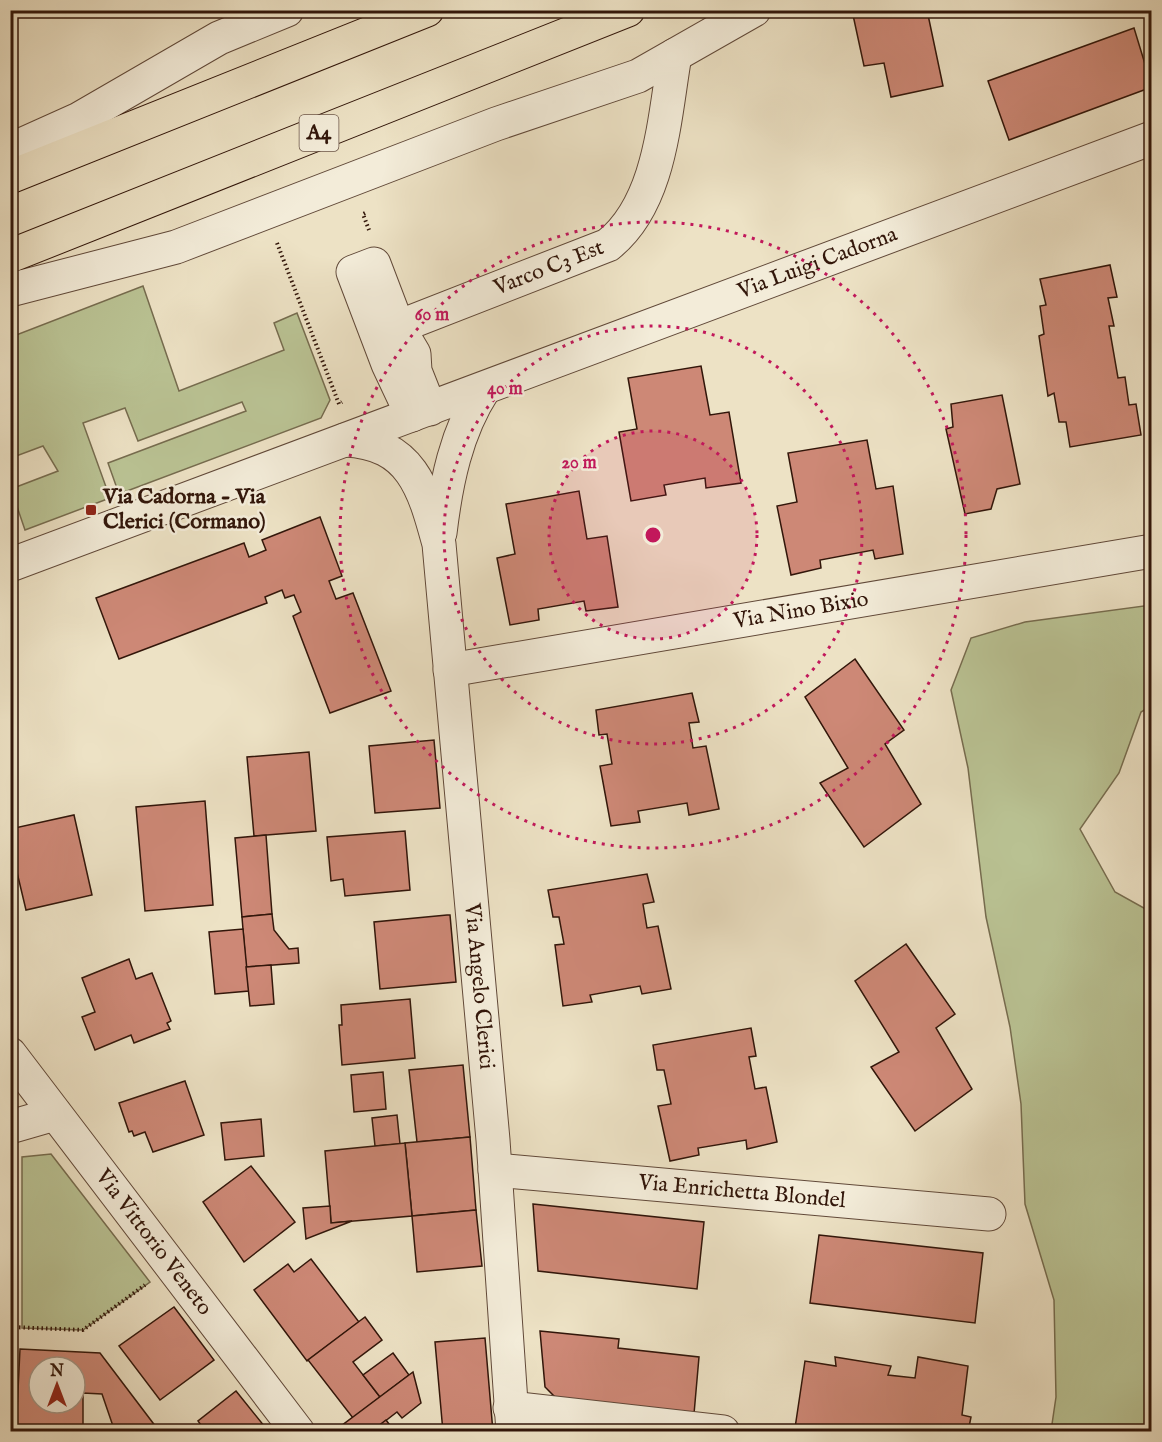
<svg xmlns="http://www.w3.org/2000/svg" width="1162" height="1442" viewBox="0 0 1162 1442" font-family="'IM FELL English',serif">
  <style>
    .green { fill: #bac394; stroke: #766c4f; stroke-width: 1.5 }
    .building { fill: #cd8876; stroke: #32160a; stroke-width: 1.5; fill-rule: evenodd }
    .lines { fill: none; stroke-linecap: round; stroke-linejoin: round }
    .minor-casing { stroke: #614939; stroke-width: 35 }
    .highway-casing { stroke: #32160a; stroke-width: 35 }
    .path { stroke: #32160a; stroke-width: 4; stroke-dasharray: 1.5 3; stroke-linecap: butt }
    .minor { stroke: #f3ecd9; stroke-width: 33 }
    .highway { stroke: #ede2c5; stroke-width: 33 }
    .ring { fill: none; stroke: #c2185b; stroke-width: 3; stroke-dasharray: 3 6 }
    .poi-dot { fill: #8f2418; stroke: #f3ecd9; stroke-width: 2 }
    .labels { text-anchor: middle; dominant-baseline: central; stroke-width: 5; stroke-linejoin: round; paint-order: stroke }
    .shield { fill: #f3ecd9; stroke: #6c5648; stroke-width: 1.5 }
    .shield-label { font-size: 21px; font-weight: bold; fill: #32160a }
    .street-label { font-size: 22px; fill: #32160a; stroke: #f3ecd9 }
    .poi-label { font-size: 22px; font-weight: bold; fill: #32160a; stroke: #f3ecd9; text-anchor: start }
    .centre { fill: #c2185b; stroke: #f3ecd9; stroke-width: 3 }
    .ring-label { font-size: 18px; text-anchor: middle; font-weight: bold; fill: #c2185b; stroke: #f3ecd9; stroke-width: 5; stroke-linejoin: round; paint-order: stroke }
  </style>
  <rect width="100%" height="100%" fill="#ede2c5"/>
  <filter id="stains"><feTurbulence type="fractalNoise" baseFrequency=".00333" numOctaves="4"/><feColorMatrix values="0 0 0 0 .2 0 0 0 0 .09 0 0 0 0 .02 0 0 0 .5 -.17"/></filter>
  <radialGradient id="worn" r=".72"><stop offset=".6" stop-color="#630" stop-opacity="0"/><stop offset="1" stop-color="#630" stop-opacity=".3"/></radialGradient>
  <g class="green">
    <polygon points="143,286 179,391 284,350 274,323 297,313 330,400 321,418 119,494 108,463 246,411 242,402 138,441 125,408 83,423 110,498 25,530 11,489 58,471 43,446 11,458 11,337"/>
    <polygon points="1151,605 1151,706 1141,712 1119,773 1080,829 1115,892 1151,912 1151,1431 1051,1431 1056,1397 1054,1300 1025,1204 1021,1104 1010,1027 986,917 968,768 951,690 971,638 1025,622"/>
    <polygon points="51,1154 150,1282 83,1330 22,1328 22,1157"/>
  </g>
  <g class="building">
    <polygon points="874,10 927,10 943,86 891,97 884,63 864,66 853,15"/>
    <polygon points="1134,28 1152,87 1009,140 988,81"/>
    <polygon points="1110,265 1117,297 1108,298 1114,326 1109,326 1118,378 1125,377 1129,405 1136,404 1141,435 1070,447 1066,422 1059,422 1054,393 1048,396 1039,336 1044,334 1040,306 1046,305 1040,279"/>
    <polygon points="701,366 710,415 729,412 741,483 706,488 705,478 664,485 666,495 631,501 619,432 637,429 628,378"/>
    <polygon points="1002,395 1020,484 997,489 991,509 965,514 946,429 953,427 951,404"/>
    <polygon points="867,440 876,489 893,486 903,554 875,559 873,550 820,560 821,568 791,575 777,506 797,502 788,453"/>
    <polygon points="579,491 587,539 607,536 618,607 586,611 584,601 538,609 539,620 510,625 497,558 515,554 506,504"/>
    <polygon points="320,517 342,576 329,581 336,599 353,593 391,691 330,713 293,616 301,612 294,595 285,598 282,590 265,597 267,603 119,659 96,598 244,543 249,557 266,550 262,540"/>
    <polygon points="855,659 904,730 885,744 921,804 864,847 820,783 848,768 805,697"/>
    <polygon points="692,693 699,722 689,723 693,748 706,746 719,809 689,815 687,803 638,811 640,822 611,826 600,766 612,764 607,734 599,735 596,710"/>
    <polygon points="434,740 440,808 375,813 369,746"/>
    <polygon points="309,752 316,831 254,836 247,757"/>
    <polygon points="205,801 213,905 145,911 136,807"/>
    <polygon points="74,815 92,895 26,910 10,843 10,829"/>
    <polygon points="405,831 410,890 345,896 343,879 331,881 327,837"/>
    <polygon points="266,835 272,914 242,917 235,838"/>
    <polygon points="647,874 654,902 643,904 647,928 658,926 671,989 642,994 640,986 590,995 592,1002 563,1006 555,945 564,944 559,917 553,917 548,890"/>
    <polygon points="272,914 274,930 289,949 298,948 299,963 246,967 242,917"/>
    <polygon points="447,915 450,915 456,982 380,989 374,922"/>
    <polygon points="243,929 249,991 215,994 209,932"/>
    <polygon points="906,944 955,1014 936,1028 972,1089 915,1131 871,1067 899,1052 855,981"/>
    <polygon points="129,959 136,979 152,973 171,1021 167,1023 170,1029 134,1043 131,1035 95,1050 82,1017 95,1012 82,978"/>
    <polygon points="271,965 274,1004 250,1006 246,967"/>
    <polygon points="410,999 415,1058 342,1065 339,1025 342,1025 341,1005"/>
    <polygon points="751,1028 756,1056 749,1057 755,1089 766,1087 777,1142 747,1149 746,1140 698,1148 699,1155 670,1161 658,1106 671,1104 664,1070 657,1070 653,1045"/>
    <polygon points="463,1065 470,1137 417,1142 409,1070"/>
    <polygon points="383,1072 386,1109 354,1112 351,1075"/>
    <polygon points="185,1081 204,1135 153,1152 145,1132 134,1136 132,1131 129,1132 119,1103"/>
    <polygon points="397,1115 400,1144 375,1146 372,1118"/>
    <polygon points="261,1119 264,1156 225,1160 221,1123"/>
    <polygon points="470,1137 476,1210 412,1216 405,1143"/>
    <polygon points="405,1143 412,1216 331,1223 325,1151"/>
    <polygon points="251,1166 295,1222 244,1262 203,1202"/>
    <polygon points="533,1204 704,1222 697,1289 538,1271"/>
    <polygon points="330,1206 331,1223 352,1221 306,1239 303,1208"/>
    <polygon points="476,1210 482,1266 417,1272 412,1216"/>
    <polygon points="819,1235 983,1253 975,1323 810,1303"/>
    <polygon points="311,1259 359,1322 307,1361 254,1290 288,1264 294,1272"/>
    <polygon points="174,1307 214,1360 160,1400 119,1346"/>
    <polygon points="365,1317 382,1340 353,1362 380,1397 353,1418 308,1360"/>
    <polygon points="540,1331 619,1339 618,1348 699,1357 694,1414 555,1397 545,1387"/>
    <polygon points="485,1338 493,1432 443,1432 435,1342"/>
    <path d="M20 1349 100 1353 156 1427 150 1432H115L102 1394 83 1393V1432H16ZM39 1367H75V1403H39Z"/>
    <polygon points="393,1353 409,1375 380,1397 363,1375"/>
    <polygon points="835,1357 891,1366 888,1375 915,1378 918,1357 968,1366 962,1415 971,1417 968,1432 826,1432 795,1428 805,1361 836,1366"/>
    <polygon points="413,1372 421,1403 402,1418 397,1412 371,1432 345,1432 341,1426"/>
    <polygon points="236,1391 269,1432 206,1432 198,1421"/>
    <polygon points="386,1420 395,1432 380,1432 377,1427"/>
  </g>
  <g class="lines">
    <g class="minor-casing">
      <g id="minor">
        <polyline points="10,150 79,119 219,38 287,10"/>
        <polyline points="10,290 176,247 496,124 638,76 754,10"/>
        <path id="s1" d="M398 327 608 245C661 203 664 118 675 55"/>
        <polyline points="412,415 388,364 353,272 374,264 398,327 414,354 415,371 430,409"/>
        <path id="s2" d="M345 440C412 443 424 489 439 544L493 1140 513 1432"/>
        <path d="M440 533C446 483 456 432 484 389"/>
        <path id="s3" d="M10 565 1152 138"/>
        <path id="s4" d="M450 670 1152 551"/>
        <path id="s5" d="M10 1054 298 1432"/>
        <polyline points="10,1127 55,1114"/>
        <path id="s6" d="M495 1170 989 1214"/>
        <polyline points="510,1408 723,1432"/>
      </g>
    </g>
    <g class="highway-casing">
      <g id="highway">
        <polyline points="10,177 427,10"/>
        <polyline points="10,256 628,10"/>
      </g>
    </g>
    <g class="path">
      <polyline points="365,213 363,214 369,230"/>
      <polyline points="277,243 339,404 342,402"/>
      <polyline points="10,1327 83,1330 145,1285"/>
    </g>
    <use href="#minor" class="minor"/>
    <use href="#highway" class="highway"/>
  </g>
  <circle cx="653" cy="535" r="104" fill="#c2185b" fill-opacity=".12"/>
  <g class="ring">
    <circle cx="653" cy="535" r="104"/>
    <circle cx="653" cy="535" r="209"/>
    <circle cx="653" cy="535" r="313"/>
  </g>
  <rect class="poi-dot" x="85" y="504" width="12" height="12" rx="3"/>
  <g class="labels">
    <rect class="shield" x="299.5" y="115" width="39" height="36" rx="4.5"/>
    <g class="shield-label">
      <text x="319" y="133">A4</text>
    </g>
    <g class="street-label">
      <text stroke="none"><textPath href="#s3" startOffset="862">Via Luigi Cadorna</textPath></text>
      <text stroke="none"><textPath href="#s1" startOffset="162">Varco C3 Est</textPath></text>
      <text stroke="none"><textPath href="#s4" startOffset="356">Via Nino Bixio</textPath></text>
      <text stroke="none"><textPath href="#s2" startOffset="598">Via Angelo Clerici</textPath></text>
      <text stroke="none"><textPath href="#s6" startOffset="248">Via Enrichetta Blondel</textPath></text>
      <text stroke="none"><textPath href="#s5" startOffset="237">Via Vittorio Veneto</textPath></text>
    </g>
    <g class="poi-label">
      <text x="103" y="497">Via Cadorna - Via<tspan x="103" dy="25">Clerici (Cormano)</tspan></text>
    </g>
  </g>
  <circle cx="653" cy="535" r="9" class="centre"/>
  <g class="ring-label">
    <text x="432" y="320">60 m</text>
    <text x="505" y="394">40 m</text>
    <text x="579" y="468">20 m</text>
  </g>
  <rect width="1162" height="1442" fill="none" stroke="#ede2c5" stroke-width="36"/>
  <rect x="12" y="12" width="1138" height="1418" fill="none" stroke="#32160a" stroke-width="3"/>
  <rect x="18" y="18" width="1126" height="1406" fill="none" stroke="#32160a" stroke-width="1.5"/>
  <g transform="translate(57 1385)"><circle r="28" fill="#f3ecd9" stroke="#a69686" stroke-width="1.5"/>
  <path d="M0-4.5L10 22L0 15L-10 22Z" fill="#8f2418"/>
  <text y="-9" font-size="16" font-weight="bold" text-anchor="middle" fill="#32160a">N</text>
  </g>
  <rect width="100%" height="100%" filter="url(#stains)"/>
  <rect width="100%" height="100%" fill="url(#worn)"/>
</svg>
